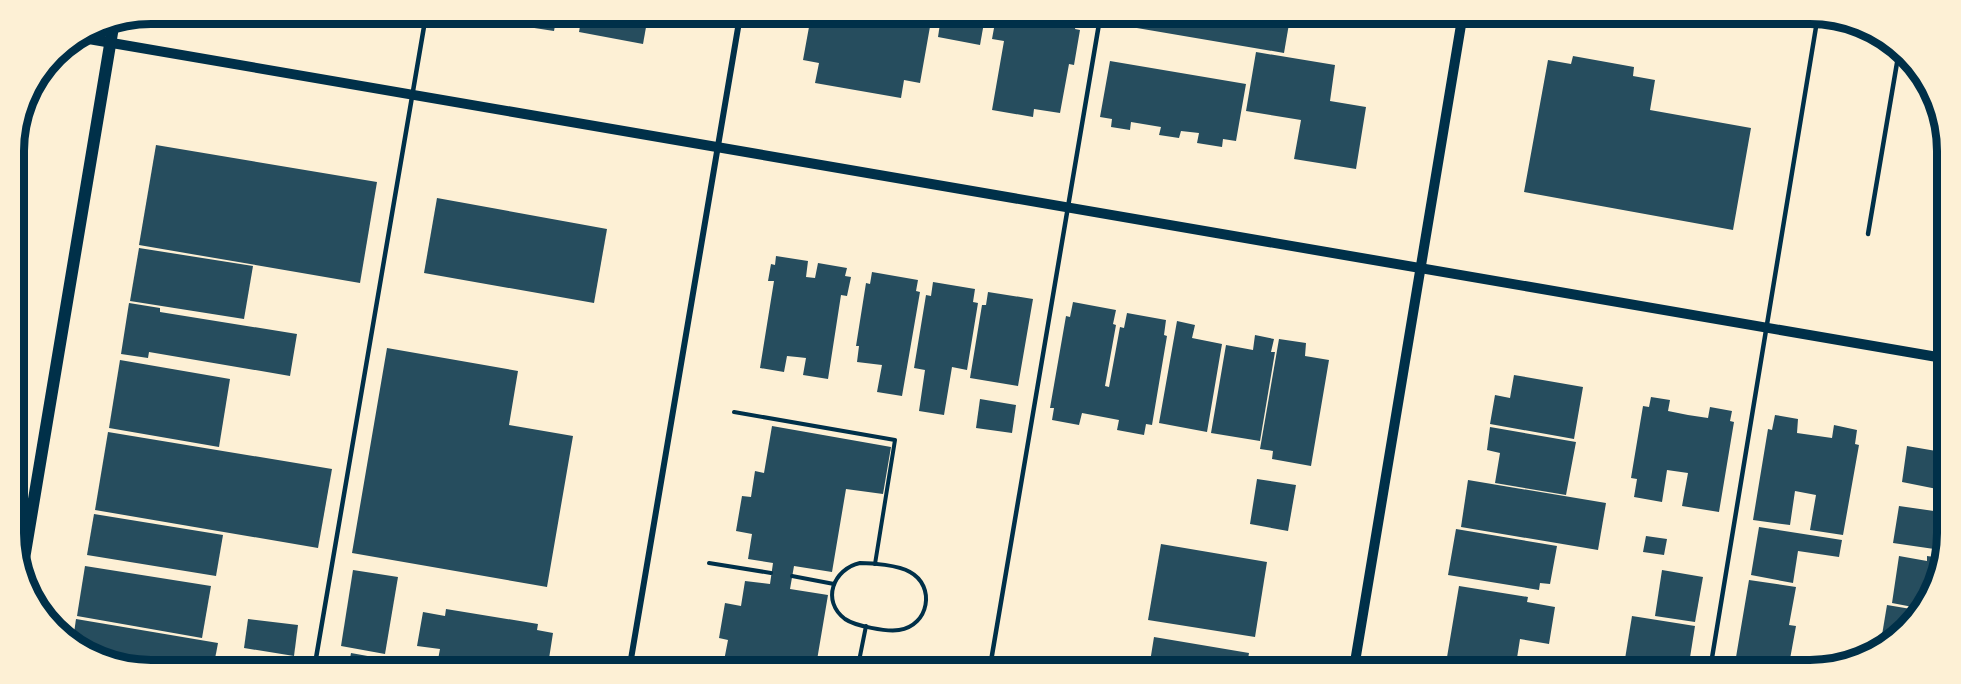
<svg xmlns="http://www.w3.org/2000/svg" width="1961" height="684" viewBox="0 0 1961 684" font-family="Quicksand,sans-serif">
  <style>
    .building { fill: #264d5e }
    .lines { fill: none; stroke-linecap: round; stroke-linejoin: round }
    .path { stroke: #003049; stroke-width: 4 }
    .service { stroke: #003049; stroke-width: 4.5 }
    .minor { stroke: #003049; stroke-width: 6 }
    .tertiary { stroke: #003049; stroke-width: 10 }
    .secondary { stroke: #003049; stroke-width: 12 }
    .rim { fill: none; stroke: #003049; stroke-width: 8 }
  </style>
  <rect width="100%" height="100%" fill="#fdf0d5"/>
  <g class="building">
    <polygon points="503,15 557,15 554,31 501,23"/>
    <polygon points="582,15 648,16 643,44 579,32"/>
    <polygon points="811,16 917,17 917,18 931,21 920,83 904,80 901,98 815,83 819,63 803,60"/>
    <polygon points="941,17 985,17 980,45 938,37"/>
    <polygon points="996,17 1059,17 1077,20 1075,29 1080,30 1074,65 1069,64 1060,113 1034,109 1033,117 992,110 1004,41 992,39"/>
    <polygon points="1133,18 1290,18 1284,53 1131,27"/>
    <polygon points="1256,52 1335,65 1330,101 1366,107 1356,169 1294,159 1301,120 1246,111"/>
    <polygon points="1573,56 1634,67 1633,76 1655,80 1650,110 1751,128 1733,230 1524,192 1548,60 1571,64"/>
    <polygon points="1110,61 1246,84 1236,141 1223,139 1222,147 1197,143 1199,133 1181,131 1179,138 1159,135 1161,127 1131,122 1130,130 1111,127 1112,119 1100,117"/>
    <polygon points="18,126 25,127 16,179 14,178 14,142"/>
    <polygon points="156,145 377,182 360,283 139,245"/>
    <polygon points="437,198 607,229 594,303 424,273"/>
    <polygon points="139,248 253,266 244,319 130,301"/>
    <polygon points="776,256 808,261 806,277 815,278 818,263 847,268 845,276 851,277 847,296 841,295 828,379 803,375 806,358 797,357 787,356 784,372 760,368 774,281 768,281 771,264 775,265"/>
    <polygon points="872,272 918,280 916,291 920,292 902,396 877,392 882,365 857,362 859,346 856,346 866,283 870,284"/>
    <polygon points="933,282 975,289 973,302 978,303 967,370 952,367 944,415 919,411 925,370 914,368 926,295 931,296"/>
    <polygon points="988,292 1033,299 1018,386 970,378 982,305 986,305"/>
    <polygon points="1073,302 1116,310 1113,324 1116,325 1105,386 1109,387 1120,327 1124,328 1127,313 1166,320 1164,335 1167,336 1152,425 1146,424 1144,435 1117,430 1119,420 1082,413 1079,425 1052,420 1054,408 1050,408 1066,316 1070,317"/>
    <polygon points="129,303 160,308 160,312 297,334 290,376 149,352 148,358 121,354"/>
    <polygon points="1177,321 1195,325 1192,338 1222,344 1207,432 1159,423"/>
    <polygon points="1255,335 1274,339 1271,352 1275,352 1260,441 1211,433 1226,345 1253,350"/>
    <polygon points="1279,339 1306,343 1305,356 1329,360 1311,466 1272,459 1273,451 1260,449"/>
    <polygon points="387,348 518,371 509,425 573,436 547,587 352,553"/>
    <polygon points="120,360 230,379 219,447 109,428"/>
    <polygon points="1514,375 1583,387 1574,439 1490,424 1495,395 1510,398"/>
    <polygon points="1651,397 1670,400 1668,411 1688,415 1708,418 1710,407 1732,411 1730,421 1734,422 1719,512 1682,506 1688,473 1667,470 1662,502 1634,497 1637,479 1631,478 1643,406 1649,407"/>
    <polygon points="980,399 1016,405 1012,433 976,428"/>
    <polygon points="1775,415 1798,419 1797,433 1832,438 1834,425 1857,430 1855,444 1859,445 1843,535 1810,530 1816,495 1795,491 1790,525 1753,520 1768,429 1772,430"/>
    <polygon points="772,426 891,447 883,494 846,489 832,572 794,566 790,589 828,595 816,666 723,666 728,640 719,638 725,603 741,606 745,581 770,584 773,563 748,559 752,534 736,531 742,496 751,497 755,471 764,473"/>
    <polygon points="1490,427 1576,442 1566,495 1495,483 1500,453 1487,450"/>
    <polygon points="108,432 332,469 318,548 95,510"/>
    <polygon points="1907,446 1942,452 1941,550 1893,543 1899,506 1934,511 1937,489 1902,482"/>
    <polygon points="1257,479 1296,485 1288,531 1250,524"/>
    <polygon points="1468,480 1606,503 1598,550 1461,527"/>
    <polygon points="94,514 223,535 216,576 87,555"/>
    <polygon points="1759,527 1842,540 1839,557 1798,551 1793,583 1751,575"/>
    <polygon points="1456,529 1557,546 1550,584 1540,583 1539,590 1448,575"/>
    <polygon points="1646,536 1667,539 1664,555 1643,552"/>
    <polygon points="1161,544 1267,562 1255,637 1148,620"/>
    <polygon points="1899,556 1927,561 1927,556 1941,558 1940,577 1918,608 1892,603"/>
    <polygon points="85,566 211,586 202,638 77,616"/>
    <polygon points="353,570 398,577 385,654 341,646"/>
    <polygon points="1662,570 1703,577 1695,622 1655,616"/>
    <polygon points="1749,580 1796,587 1789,625 1796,626 1788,670 1734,669"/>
    <polygon points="1459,586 1528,597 1527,602 1555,607 1549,644 1520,639 1517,658 1576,669 1445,669"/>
    <polygon points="1887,605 1917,610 1894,642 1880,647"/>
    <polygon points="446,609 538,624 537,630 553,633 548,665 437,665 440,649 417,646 423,612 445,616"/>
    <polygon points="1632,616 1695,626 1688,670 1654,670 1624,665"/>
    <polygon points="76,619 218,643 214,664 107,663 73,640"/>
    <polygon points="248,619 298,625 294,656 244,648"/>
    <polygon points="1154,637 1249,653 1248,659 1258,661 1257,668 1149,668"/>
    <polygon points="351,653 373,657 371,664 349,664"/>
  </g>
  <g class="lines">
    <g class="path">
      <polyline points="734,412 895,440 875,564"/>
      <polyline points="709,563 771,573"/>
      <path d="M860 563C872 563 898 565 910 572 936 586 929 626 899 630 887 632 855 626 845 619 821 601 833 569 860 563Z"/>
      <polyline points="792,576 834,584"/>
      <polyline points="858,666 866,626"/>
    </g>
    <g class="service">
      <polyline points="1868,234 1899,51"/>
      <polyline points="315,664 426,15"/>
      <polyline points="990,667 1100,18"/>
      <polyline points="1710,670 1817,21"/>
    </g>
    <polyline class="minor" points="630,665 740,16"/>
    <g class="tertiary">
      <polyline points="77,37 1943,358"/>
      <polyline points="1354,668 1462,19"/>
    </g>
    <polyline class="secondary" points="22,571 114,21"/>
  </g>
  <path d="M0 0H1961V684H0ZM151 24H1810A127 127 0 0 1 1937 151V533A127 127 0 0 1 1810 660H151A127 127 0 0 1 24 533V151A127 127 0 0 1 151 24Z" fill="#fdf0d5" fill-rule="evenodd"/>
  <path class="rim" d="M151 24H1810A127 127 0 0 1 1937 151V533A127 127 0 0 1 1810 660H151A127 127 0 0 1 24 533V151A127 127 0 0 1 151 24Z"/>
</svg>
